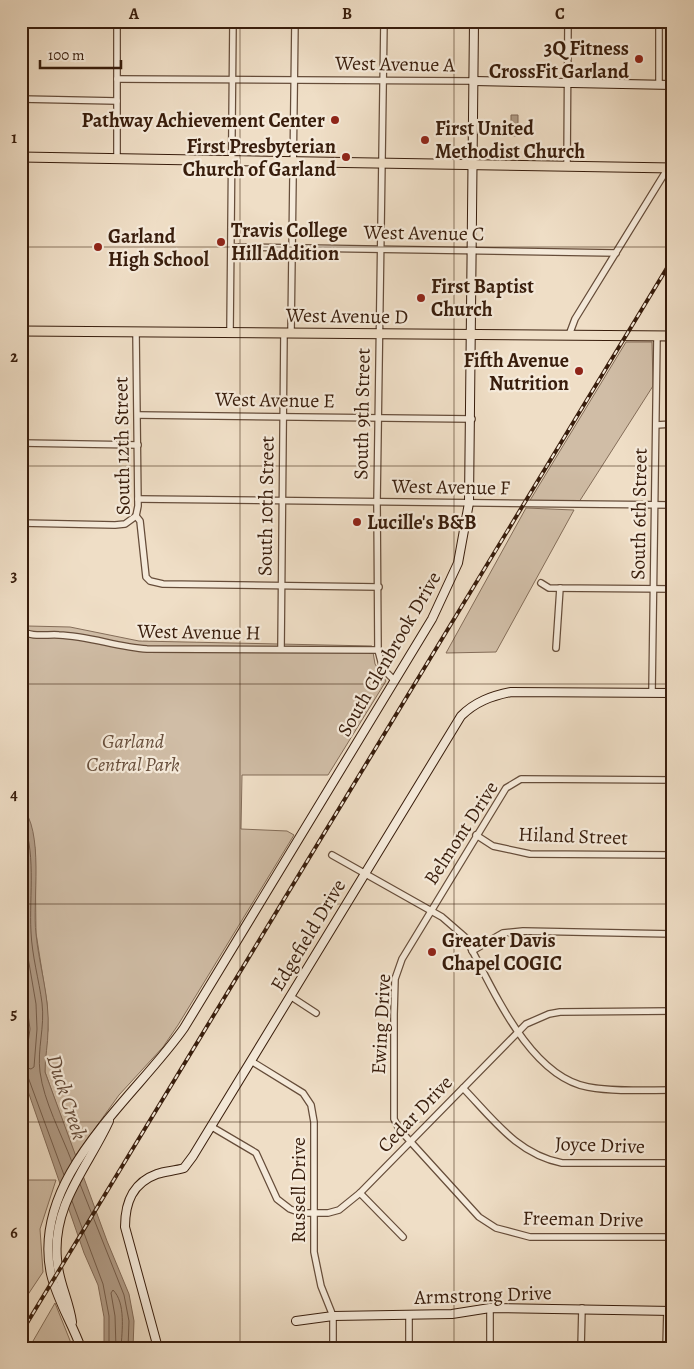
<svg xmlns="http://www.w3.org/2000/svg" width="694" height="1369" viewBox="0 0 694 1369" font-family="Alegreya,serif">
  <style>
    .green { fill: #d0bda6; stroke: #846d59 }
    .water { fill: #b19c87; stroke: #816956 }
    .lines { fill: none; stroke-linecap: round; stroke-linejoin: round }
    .shore { stroke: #745c4a; stroke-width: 1 }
    .street-casing { stroke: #664d3a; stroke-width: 8 }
    .secondary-casing { stroke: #381d0c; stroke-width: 10 }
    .primary-casing { stroke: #381d0c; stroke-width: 11 }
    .street { stroke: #f5eada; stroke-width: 5.5 }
    .secondary { stroke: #f5eada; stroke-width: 8 }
    .primary { stroke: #efdec6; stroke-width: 9 }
    .rail-casing { stroke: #381d0c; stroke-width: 4 }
    .rail { stroke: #f5eada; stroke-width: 2; stroke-dasharray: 5.5; stroke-linecap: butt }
    .grid { fill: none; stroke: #381d0c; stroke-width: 1; stroke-opacity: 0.55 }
    .poi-dot { fill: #8f2418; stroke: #f5eada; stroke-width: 2 }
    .labels { text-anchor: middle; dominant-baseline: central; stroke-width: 4.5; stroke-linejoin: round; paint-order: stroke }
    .poi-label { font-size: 20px; font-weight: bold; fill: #381d0c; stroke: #f5eada; text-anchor: start }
    .street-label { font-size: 20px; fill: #381d0c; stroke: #f5eada }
    .park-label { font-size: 20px; font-style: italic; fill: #664d3a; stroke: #f5eada }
    .water-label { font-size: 21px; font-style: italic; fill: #624937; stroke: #f5eada }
    .neatline { fill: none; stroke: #381d0c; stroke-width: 2 }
    .grid-label { font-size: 16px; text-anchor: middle; font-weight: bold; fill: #381d0c }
  </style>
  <rect width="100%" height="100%" fill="#efdec6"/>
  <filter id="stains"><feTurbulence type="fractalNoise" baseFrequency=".004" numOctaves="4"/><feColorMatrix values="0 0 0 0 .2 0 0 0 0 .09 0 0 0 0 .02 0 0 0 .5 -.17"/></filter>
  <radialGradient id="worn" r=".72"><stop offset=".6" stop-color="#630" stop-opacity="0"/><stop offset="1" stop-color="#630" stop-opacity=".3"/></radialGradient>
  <g class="green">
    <polygon points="626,342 652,342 653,386 579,502 529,502"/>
    <polygon points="526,508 574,510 496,652 446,653"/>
    <polygon points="21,528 28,528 28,626 70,627 139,641 372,646 375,664 386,681 328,775 242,775 241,829 287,831 294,835 178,1025 163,1047 119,1095 75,1156 45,1072 44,1053 48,1030 47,1003 36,933 35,848 24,809 21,806"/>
    <polygon points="21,1180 56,1180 40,1229 43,1272 21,1305"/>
    <polygon points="55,1303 73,1348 29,1348"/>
  </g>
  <g class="water">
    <polygon points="511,115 518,115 518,124 516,124 518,136 511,136"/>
    <path d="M21 806C45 830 32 902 36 934 39 966 50 998 48 1030 48 1044 45 1057 45 1072L107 1241 129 1294 134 1321 133 1348H104V1317L98 1285 84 1253 21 1071Z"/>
  </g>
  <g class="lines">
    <g class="shore">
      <path d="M21 815C37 851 29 894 31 932 32 956 39 980 42 1003 45 1027 37 1049 40 1072 44 1102 61 1133 72 1162"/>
      <polyline points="21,833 24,934 36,1004 37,1029 34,1067 31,1069 21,1066"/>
      <polyline points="21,962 30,1029 26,1057 21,1059"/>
      <polyline points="21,1073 28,1077 64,1175"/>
      <polyline points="80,1184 124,1295 129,1321 128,1348"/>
      <polyline points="72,1201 103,1284 109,1316 109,1348"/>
      <path d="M116 1348 115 1316 111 1293 113 1290C126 1303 122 1331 121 1348"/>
    </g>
    <g class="street-casing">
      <g id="street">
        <polyline points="384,21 377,502 378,650 383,669 395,681"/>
        <polyline points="117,79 473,81"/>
        <polyline points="659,84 659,21"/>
        <polyline points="21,99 117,101"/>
        <polyline points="117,160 117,21"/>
        <polyline points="567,167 568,21"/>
        <polyline points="232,247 616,253"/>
        <polyline points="136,332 138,506 136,516 140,521 146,577 150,581 163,584 379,587"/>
        <polyline points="230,332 233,21"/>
        <polyline points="291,332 295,21"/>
        <polyline points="569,335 575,319 668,168"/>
        <polyline points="138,415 472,419"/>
        <polyline points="656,425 673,424"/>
        <polyline points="21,443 138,445"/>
        <polyline points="138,499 673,505"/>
        <polyline points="21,523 115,525 125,524 136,516"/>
        <polyline points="541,583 549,588 673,589"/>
        <path d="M21 630C31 638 47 634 59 635 89 636 117 647 147 649L378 650"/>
        <polyline points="556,648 560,588"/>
        <polyline points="281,649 284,332"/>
        <polyline points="652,692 657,336"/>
        <polyline points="673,780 521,779 506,788 402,959 395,979 394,1014 394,1119 399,1129 479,1217 496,1228 530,1237 673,1237"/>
        <polyline points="476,835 493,846 530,854 673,855"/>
        <path d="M332 855 442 917 465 937C492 986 528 1076 588 1087 616 1092 645 1090 673 1090"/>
        <polyline points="472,951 503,933 523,931 673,934"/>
        <polyline points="290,996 316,1013"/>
        <polyline points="251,1061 303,1093 311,1105 314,1122 314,1252 321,1286 333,1316 333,1348"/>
        <path d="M463 1088C493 1119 517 1154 562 1163H673"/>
        <polyline points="212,1127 256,1153 277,1199 290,1209 301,1213 328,1213 339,1210 360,1193 526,1024 549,1014 560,1012 673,1011"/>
        <polyline points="360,1193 403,1237"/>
        <polyline points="490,1308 490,1348"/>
        <polyline points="409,1315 409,1348"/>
        <polyline points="581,1348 582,1308"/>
        <polyline points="666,1348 667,1311"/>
      </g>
    </g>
    <g class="secondary-casing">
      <g id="secondary">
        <polyline points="473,81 673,85"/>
        <polyline points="296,1321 333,1316 452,1314 490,1308 673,1311"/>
        <path d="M72 1322C69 1300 58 1281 57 1259 52 1204 88 1167 109 1121"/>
        <path d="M81 1348C72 1323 57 1300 51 1274 30 1177 135 1098 184 1028L432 619 458 563 469 503 474 21"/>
        <path d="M158 1348 125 1227C125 1203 132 1183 157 1174 165 1171 175 1171 184 1168L193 1156 461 716C475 702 491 696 511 692L673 693"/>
      </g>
    </g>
    <g class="primary-casing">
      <g id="primary">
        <polyline points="21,157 673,168"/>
        <polyline points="21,331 673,336"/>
      </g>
    </g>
    <use href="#street" class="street"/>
    <use href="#secondary" class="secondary"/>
    <use href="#primary" class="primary"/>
    <g class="rail-casing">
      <polyline id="rail" points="21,1333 673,258"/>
    </g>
    <use href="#rail" class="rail"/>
  </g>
  <path class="grid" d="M240 21V1348M454 21V1348M21 247H673M21 466H673M21 684H673M21 904H673M21 1122H673"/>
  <g class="poi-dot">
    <circle cx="639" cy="59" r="5"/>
    <circle cx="335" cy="120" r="5"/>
    <circle cx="425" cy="140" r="5"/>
    <circle cx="346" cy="157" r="5"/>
    <circle cx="221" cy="242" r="5"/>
    <circle cx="98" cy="247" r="5"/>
    <circle cx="421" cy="298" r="5"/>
    <circle cx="579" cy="371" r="5"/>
    <circle cx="357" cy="522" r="5"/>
    <circle cx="432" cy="952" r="5"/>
  </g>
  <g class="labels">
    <g class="poi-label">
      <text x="629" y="48" text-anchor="end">3Q Fitness<tspan x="629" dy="23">CrossFit Garland</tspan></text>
      <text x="325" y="120" text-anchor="end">Pathway Achievement Center</text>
      <text x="435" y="128">First United<tspan x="435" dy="23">Methodist Church</tspan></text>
      <text x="336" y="146" text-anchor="end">First Presbyterian<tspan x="336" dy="23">Church of Garland</tspan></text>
      <text x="231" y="230">Travis College<tspan x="231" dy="23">Hill Addition</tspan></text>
      <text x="108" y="236">Garland<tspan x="108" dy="23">High School</tspan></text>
      <text x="431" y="286">First Baptist<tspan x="431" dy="23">Church</tspan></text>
      <text x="569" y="360" text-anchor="end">Fifth Avenue<tspan x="569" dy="23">Nutrition</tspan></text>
      <text x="367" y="522">Lucille's B&amp;B</text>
      <text x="442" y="940">Greater Davis<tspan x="442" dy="23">Chapel COGIC</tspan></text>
    </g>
    <g class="street-label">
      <text transform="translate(395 64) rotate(1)">West Avenue A</text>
      <text transform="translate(424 233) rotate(1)">West Avenue C</text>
      <text transform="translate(347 316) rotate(1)">West Avenue D</text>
      <text transform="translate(275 400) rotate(1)">West Avenue E</text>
      <text transform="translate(362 414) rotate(-89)">South 9th Street</text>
      <text transform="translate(122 446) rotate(-91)">South 12th Street</text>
      <text transform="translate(451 487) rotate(1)">West Avenue F</text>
      <text transform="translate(266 506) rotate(-89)">South 10th Street</text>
      <text transform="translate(639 514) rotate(-89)">South 6th Street</text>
      <text transform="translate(199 632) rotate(1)">West Avenue H</text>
      <text transform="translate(389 654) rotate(-60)">South Glenbrook Drive</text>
      <text transform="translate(461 833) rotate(-57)">Belmont Drive</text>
      <text transform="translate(573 836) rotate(2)">Hiland Street</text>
      <text transform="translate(308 935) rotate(-59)">Edgefield Drive</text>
      <text transform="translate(381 1024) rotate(-87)">Ewing Drive</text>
      <text transform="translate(415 1114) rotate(-46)">Cedar Drive</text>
      <text transform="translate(600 1145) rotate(2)">Joyce Drive</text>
      <text transform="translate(298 1190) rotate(-90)">Russell Drive</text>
      <text transform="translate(583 1219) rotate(1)">Freeman Drive</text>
      <text transform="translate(483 1295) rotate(-2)">Armstrong Drive</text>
    </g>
    <g class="park-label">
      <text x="133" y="741">Garland<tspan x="133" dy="23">Central Park</tspan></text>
    </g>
    <g class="water-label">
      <text transform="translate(67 1097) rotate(72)">Duck Creek</text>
    </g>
  </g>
  <rect width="694" height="1369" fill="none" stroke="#efdec6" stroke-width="55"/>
  <path d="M40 60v8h81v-8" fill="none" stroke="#381d0c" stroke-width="2.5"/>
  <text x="48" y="60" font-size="15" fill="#381d0c" stroke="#f5eada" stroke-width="4" paint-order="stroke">100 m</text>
  <rect x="28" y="28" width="638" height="1314" class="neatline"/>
  <g class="grid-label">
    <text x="134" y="19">A</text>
    <text x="347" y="19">B</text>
    <text x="560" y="19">C</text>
    <text x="14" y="143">1</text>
    <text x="14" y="362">2</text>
    <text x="14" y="581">3</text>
    <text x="14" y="800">4</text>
    <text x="14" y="1019">5</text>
    <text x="14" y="1238">6</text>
  </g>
  <rect width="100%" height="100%" filter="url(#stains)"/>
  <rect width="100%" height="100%" fill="url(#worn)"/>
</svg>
